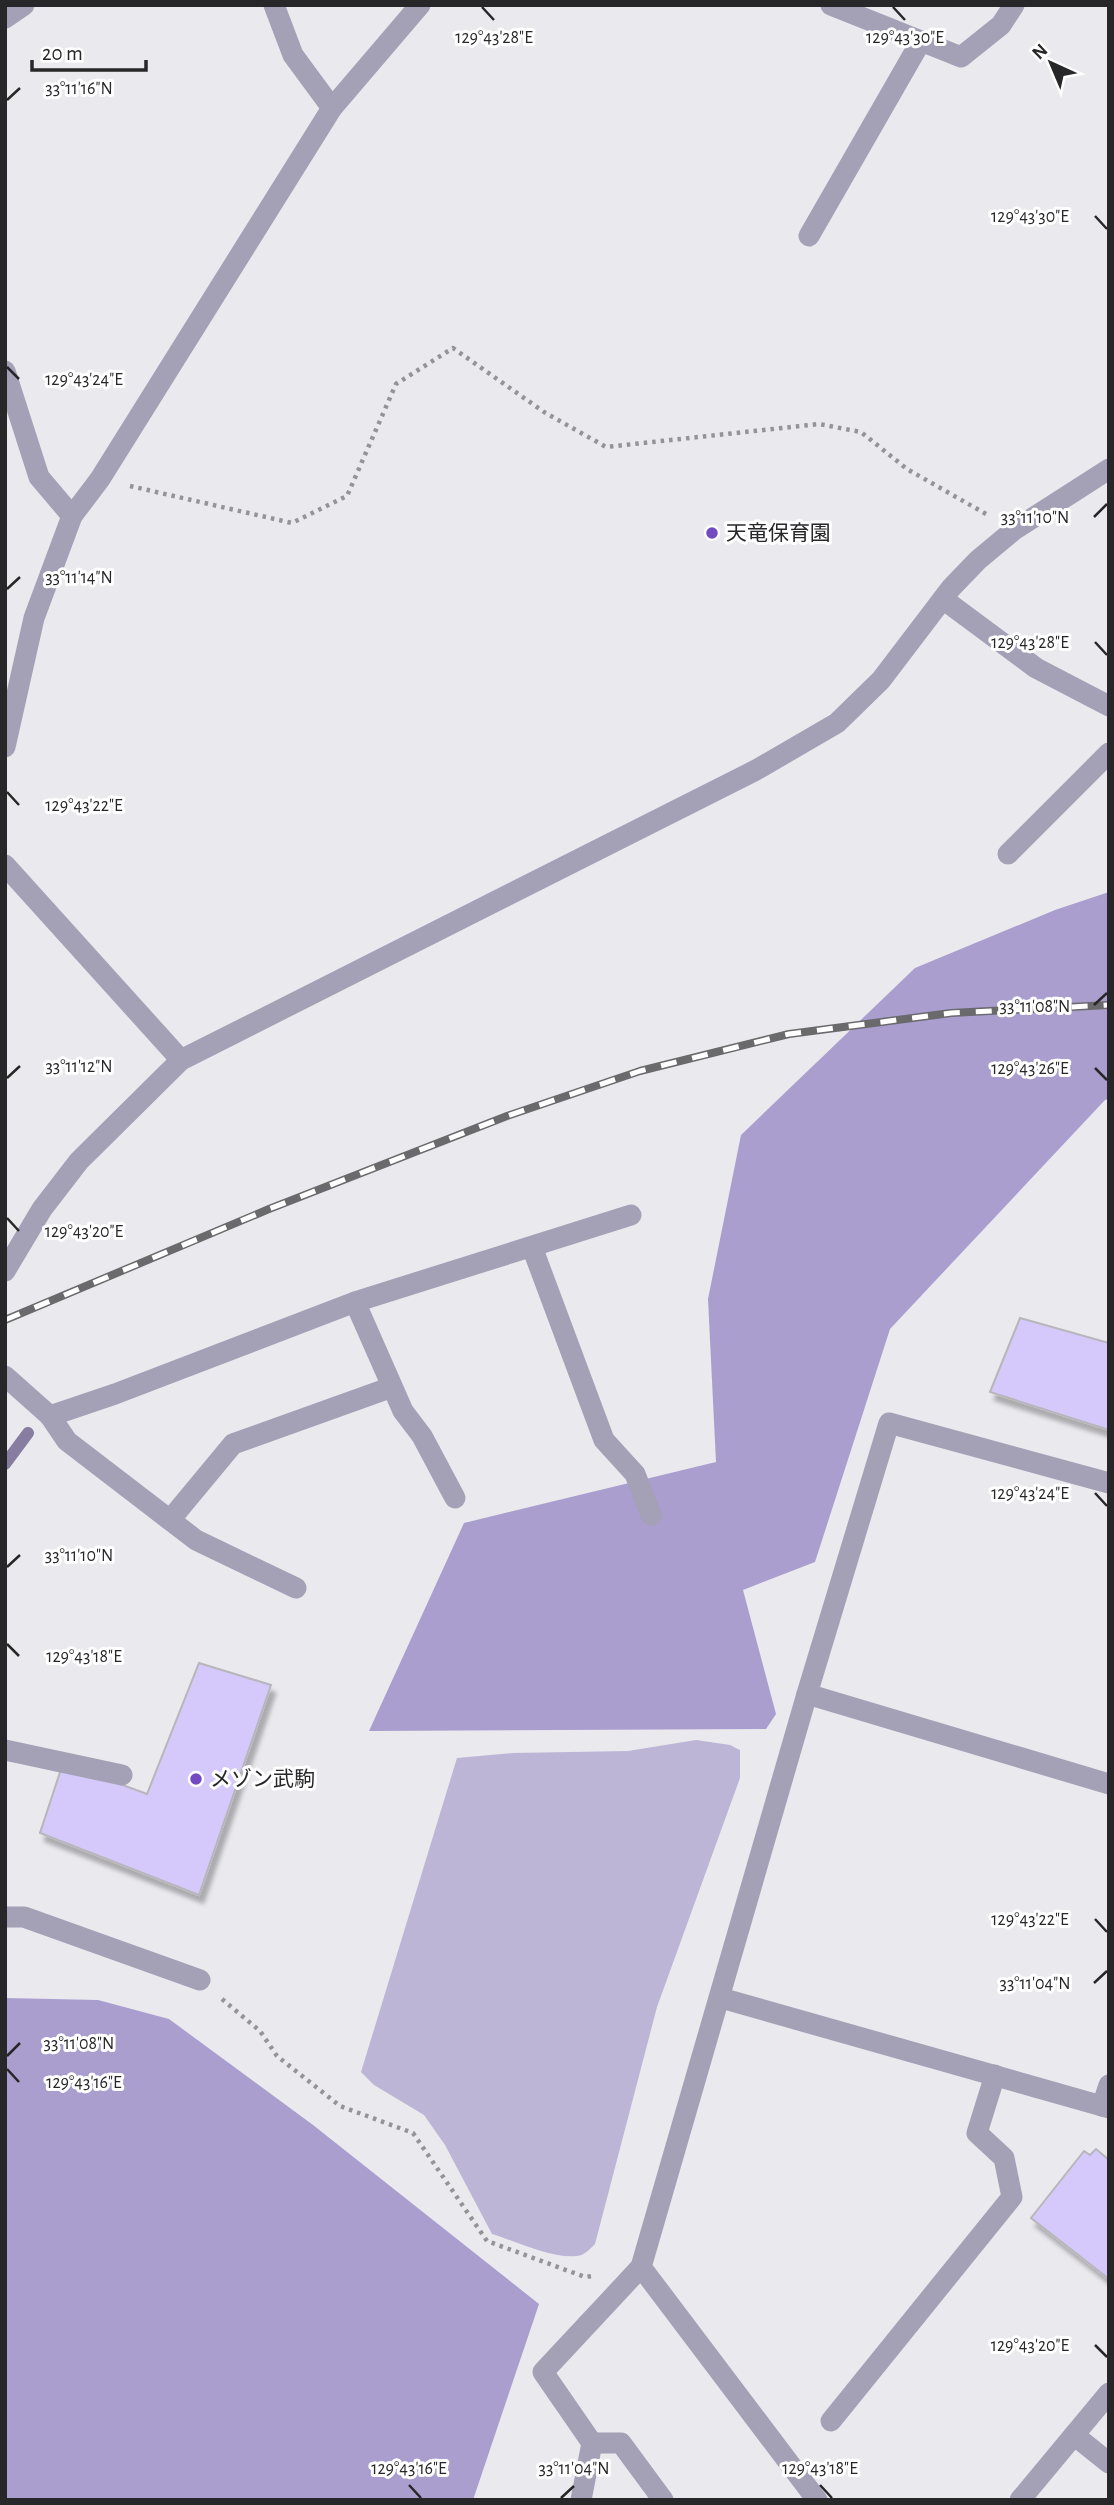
<svg xmlns="http://www.w3.org/2000/svg" width="1114" height="2505" viewBox="0 0 1114 2505" font-family="'Alegreya Sans','Noto Sans JP',sans-serif">
  <style>
    .green { fill: #bcb5d6 }
    .forest { fill: #a99ece }
    .lines { fill: none; stroke-linecap: round; stroke-linejoin: round }
    .stream { stroke: #867da0; stroke-width: 12 }
    .building { fill: #d5c9fc; stroke: #b7b6ba; stroke-width: 2; filter: url(#shadow) }
    .path { stroke: #949397; stroke-width: 4.5; stroke-dasharray: 3.5 5; stroke-linecap: butt }
    .minor { stroke: #a4a0b6; stroke-width: 21 }
    .rail-casing { stroke: #6a696c; stroke-width: 8 }
    .rail { stroke: #fff; stroke-width: 5; stroke-dasharray: 16; stroke-linecap: butt }
    .ticks { fill: none; stroke: #272628; stroke-width: 2.5 }
    .poi-dot { fill: #744ac2; stroke: #fff; stroke-width: 2.5 }
    .labels { text-anchor: middle; dominant-baseline: central; stroke-width: 6; stroke-linejoin: round; paint-order: stroke }
    .poi-label { font-size: 21px; fill: #272628; stroke: #fff; text-anchor: start }
    .ticks-label { font-size: 18px; text-anchor: middle; fill: #272628; stroke: #fff; stroke-width: 6; stroke-linejoin: round; paint-order: stroke }
  </style>
  <defs>
    <filter id="shadow"><feDropShadow dx="4.5" dy="8" stdDeviation="2" flood-color="#0004"/></filter>
  </defs>
  <rect width="100%" height="100%" fill="#eae9ee"/>
  <path class="green" d="M696 1740 730 1745 740 1750V1778L657 2007 595 2244C590 2249 585 2255 577 2256 553 2259 515 2241 492 2234L445 2145 424 2115 374 2085 361 2072 457 1758 513 1753 628 1751Z"/>
  <g class="forest">
    <polygon points="1109,892 1109,1099 1105,1100 890,1329 815,1562 743,1590 776,1714 766,1729 369,1731 464,1523 716,1462 708,1299 741,1135 915,968 1055,910"/>
    <polygon points="5,1998 98,2000 169,2019 313,2125 539,2304 473,2500 5,2500"/>
  </g>
  <g class="lines">
    <polyline class="stream" points="5,1464 28,1433"/>
  </g>
  <g class="building">
    <polygon points="1020,1318 1109,1343 1109,1430 990,1392"/>
    <polygon points="199,1663 271,1685 199,1895 40,1833 63,1763 147,1794"/>
    <polygon points="1096,2149 1109,2160 1109,2279 1031,2218 1084,2151 1090,2155"/>
  </g>
  <g class="lines">
    <g class="path">
      <polyline points="130,486 292,523 347,496 396,384 453,348 544,412 606,447 819,424 861,432 907,469 986,514"/>
      <polyline points="222,1999 260,2031 277,2056 340,2106 413,2133 487,2241 585,2277 592,2276"/>
    </g>
    <g class="minor">
      <polyline points="274,5 293,55 332,108"/>
      <polyline points="831,5 961,57 1001,25 1014,5"/>
      <polyline points="5,18 24,5"/>
      <polyline points="809,236 921,41"/>
      <polyline points="5,371 39,477 72,516"/>
      <polyline points="943,599 1036,668 1109,706"/>
      <polyline points="5,747 34,618 72,516 100,479 332,108 420,5"/>
      <polyline points="1008,854 1109,753"/>
      <polyline points="5,865 181,1060"/>
      <polyline points="532,1247 604,1440 635,1474 651,1515"/>
      <polyline points="5,1271 42,1209 79,1161 181,1060 756,770 837,723 881,680 951,588 978,560 1014,530 1109,469"/>
      <polyline points="355,1302 403,1411 422,1436 455,1498"/>
      <polyline points="5,1376 50,1416 115,1394 355,1302 631,1215"/>
      <polyline points="50,1416 67,1441 196,1540 296,1588"/>
      <polyline points="170,1520 233,1444 392,1387"/>
      <polyline points="807,1694 1109,1784"/>
      <polyline points="5,1750 122,1775"/>
      <polyline points="5,1917 24,1917 200,1980"/>
      <polyline points="721,1998 1109,2108"/>
      <polyline points="1102,2106 1109,2085"/>
      <polyline points="831,2421 1012,2197 1004,2158 977,2133 995,2075"/>
      <polyline points="1074,2435 1109,2463"/>
      <polyline points="592,2443 621,2443 663,2500"/>
      <polyline points="581,2500 592,2443 543,2372 641,2267"/>
      <polyline points="817,2500 641,2267 807,1694 889,1423 1109,1483"/>
      <polyline points="1020,2500 1109,2393"/>
    </g>
    <g class="rail-casing">
      <polyline id="rail" points="5,1320 269,1209 507,1116 640,1071 789,1034 951,1013 1109,1005"/>
    </g>
    <use href="#rail" class="rail"/>
  </g>
  <path class="ticks" d="M482 7 494 20M893 7 905 20M7 100 20 88M1095 216 1107 229M7 367 19 379M1094 517 1107 504M7 589 20 577M1095 642 1107 655M7 792 19 805M1094 1005 1107 993M1095 1068 1107 1080M7 1078 20 1066M7 1218 19 1231M1095 1493 1107 1506M7 1567 20 1555M7 1644 19 1656M1095 1919 1107 1932M1094 1983 1107 1971M7 2056 20 2043M7 2069 19 2082M1095 2345 1107 2357M409 2485 421 2498M820 2485 832 2498M561 2498 574 2486"/>
  <g class="poi-dot">
    <circle cx="712" cy="533" r="7"/>
    <circle cx="196" cy="1779" r="7"/>
  </g>
  <g class="labels">
    <g class="poi-label">
      <text x="726" y="533">天竜保育園</text>
      <text x="210" y="1779">メゾン武駒</text>
    </g>
  </g>
  <g class="ticks-label">
    <text x="905" y="43">129°43'30"E</text>
    <text x="494" y="43">129°43'28"E</text>
    <text x="79" y="94">33°11'16"N</text>
    <text x="1030" y="222">129°43'30"E</text>
    <text x="84" y="385">129°43'24"E</text>
    <text x="1035" y="523">33°11'10"N</text>
    <text x="79" y="583">33°11'14"N</text>
    <text x="1030" y="648">129°43'28"E</text>
    <text x="84" y="811">129°43'22"E</text>
    <text x="1035" y="1012">33°11'08"N</text>
    <text x="79" y="1072">33°11'12"N</text>
    <text x="1030" y="1074">129°43'26"E</text>
    <text x="84" y="1237">129°43'20"E</text>
    <text x="1030" y="1499">129°43'24"E</text>
    <text x="79" y="1561">33°11'10"N</text>
    <text x="84" y="1662">129°43'18"E</text>
    <text x="1030" y="1925">129°43'22"E</text>
    <text x="1035" y="1989">33°11'04"N</text>
    <text x="79" y="2049">33°11'08"N</text>
    <text x="84" y="2088">129°43'16"E</text>
    <text x="1030" y="2351">129°43'20"E</text>
    <text x="409" y="2474">129°43'16"E</text>
    <text x="820" y="2474">129°43'18"E</text>
    <text x="574" y="2474">33°11'04"N</text>
  </g>
  <rect width="1114" height="2505" fill="none" stroke="#272628" stroke-width="14"/>
  <g transform="translate(1051 63) rotate(316)" stroke="#ffffff" stroke-width="5" paint-order="stroke">
  <path d="M0-5L12 26L0 18L-12 26Z" fill="#272628"/>
  <text y="-10" font-size="19" font-weight="bold" text-anchor="middle" fill="#272628">N</text>
  </g>
  <path d="M32 60v10h114v-10" fill="none" stroke="#272628" stroke-width="3.5"/>
  <text x="42" y="60" font-size="21" fill="#272628" stroke="#ffffff" stroke-width="5" paint-order="stroke">20 m</text>
</svg>
